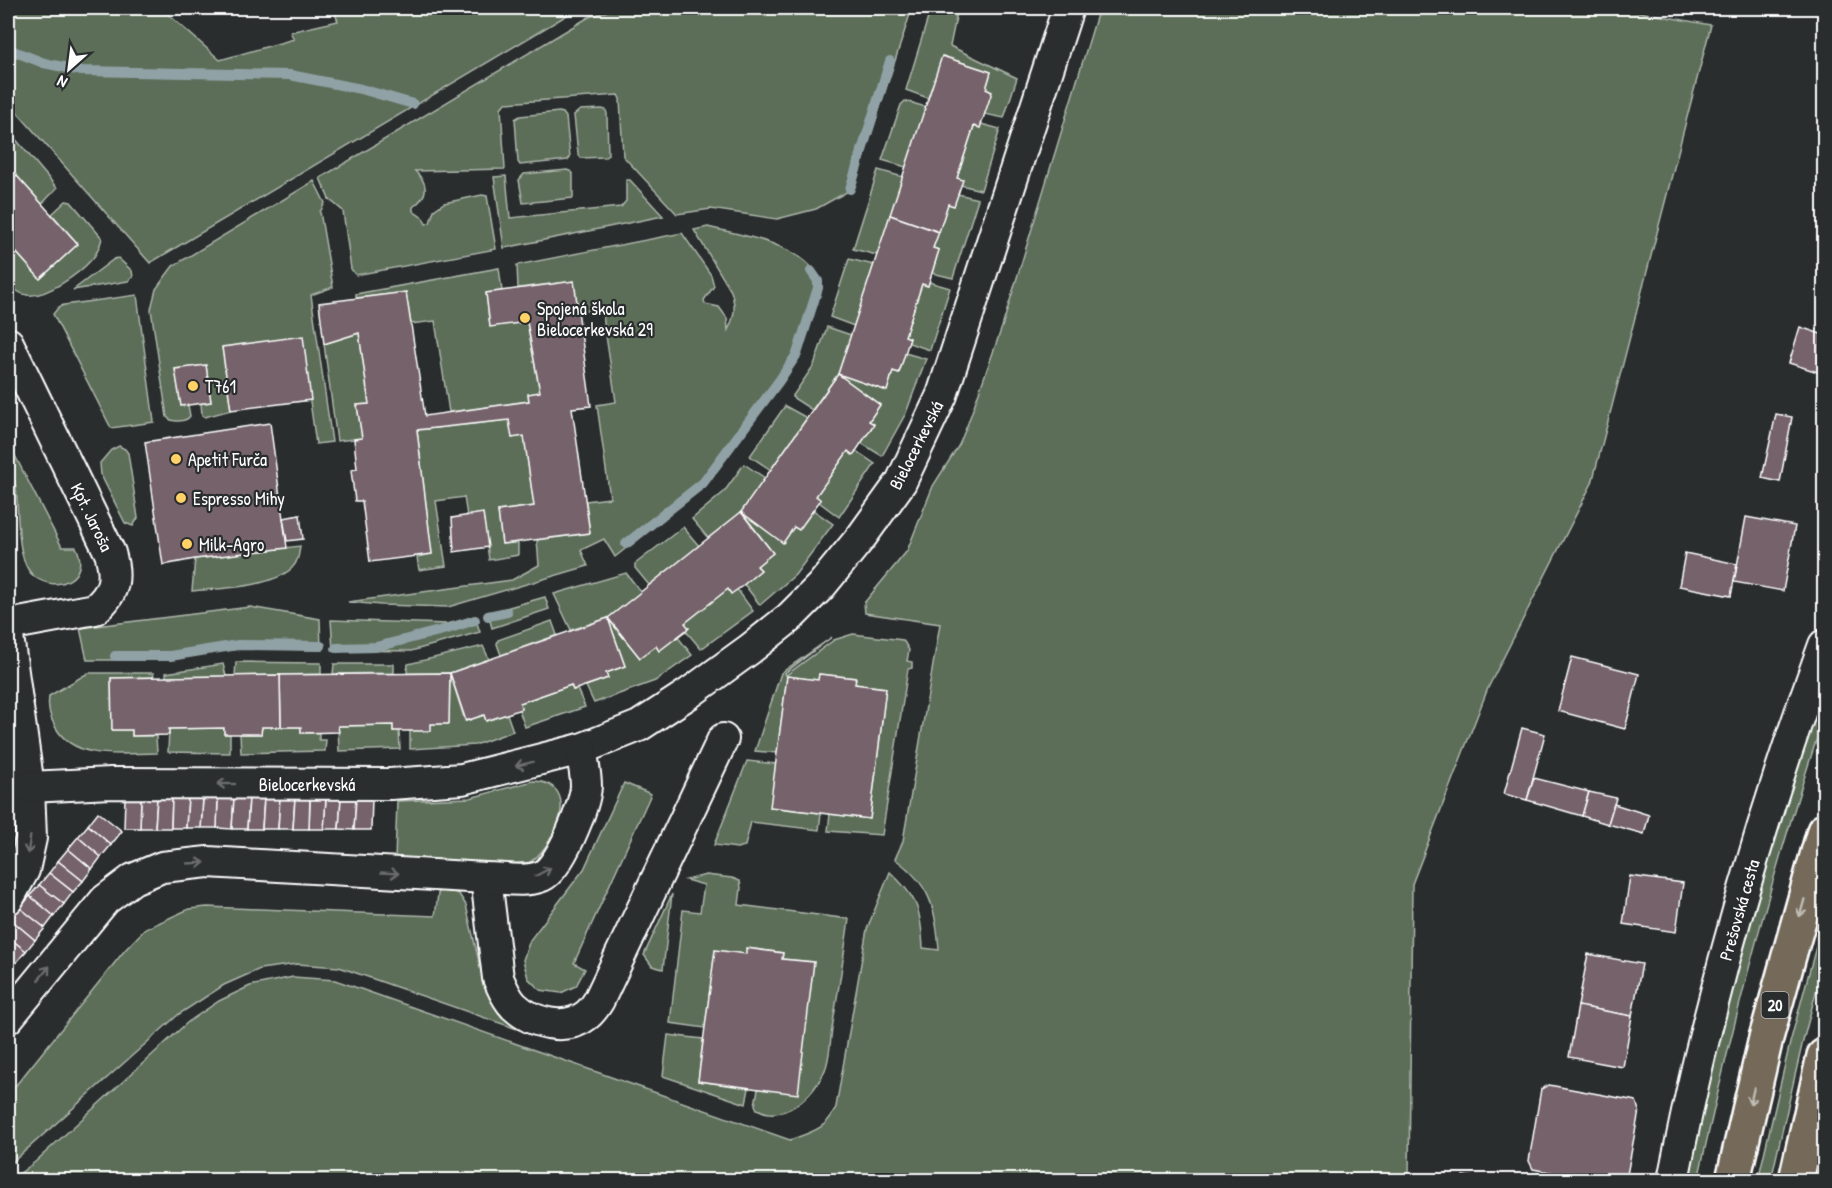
<svg xmlns="http://www.w3.org/2000/svg" width="1832" height="1188" viewBox="0 0 1832 1188" font-family="'Patrick Hand',sans-serif">
  <style>
    .green { fill: #5b6e58; stroke: #adb6ac; stroke-width: 1.5 }
    .lines { fill: none; stroke-linecap: round; stroke-linejoin: round }
    .stream { stroke: #91a2a7; stroke-width: 10 }
    .building { fill: #74626a; stroke: #fff; stroke-width: 1.5 }
    .street-casing { stroke: #fff; stroke-width: 34 }
    .highway-casing { stroke: #fff; stroke-width: 38 }
    .street { stroke: #2a2d2e; stroke-width: 30 }
    .highway { stroke: #746a5a; stroke-width: 33 }
    .oneway { stroke: #6a6c6d }
    .oneway2 { stroke: #c0bcb5 }
    .poi-dot { fill: #ffd166; stroke: #2a2d2e; stroke-width: 2 }
    .labels { text-anchor: middle; dominant-baseline: central; stroke-width: 4.5; stroke-linejoin: round; paint-order: stroke }
    .shield { fill: #2a2d2e; stroke: #bfc0c0; stroke-width: 1.5 }
    .shield-label { font-size: 16px; font-weight: bold; fill: #fff }
    .poi-label { font-size: 18px; fill: #fff; stroke: #2a2d2e; text-anchor: start }
    .street-label { font-size: 18px; fill: #fff; stroke: #2a2d2e }
  </style>
  <rect width="100%" height="100%" fill="#2a2d2e"/>
  <filter id="ink" filterUnits="userSpaceOnUse"><feTurbulence type="fractalNoise" baseFrequency=".0167" numOctaves="2"/><feDisplacementMap in="SourceGraphic" scale="12" xChannelSelector="R" yChannelSelector="G"/><feConvolveMatrix kernelMatrix="1 2 1 2 8 2 1 2 1" color-interpolation-filters="sRGB"/></filter>
  <g filter="url(#ink)">
    <g class="green">
      <polygon points="8,8 161,8 220,60 294,39 290,32 338,21 334,11 338,8 579,8 150,263 8,102"/>
      <path d="M617 8H912L854 188 816 209 777 219 711 209 677 214 623 156 620 99 618 95 505 103 501 108 505 169 415 171C429 184 429 195 413 207V211L423 218 426 224 430 223 434 210 444 203 482 195 487 196 496 249 356 275 351 269 343 211 329 199 320 178 589 17Z"/>
      <polygon points="931,8 958,8 950,46 1017,78 1004,118 984,114 986,89 991,72 943,56 928,98 906,90"/>
      <path d="M1099 8H1628L1634 11 1711 25 1592 483 1488 688 1412 884 1409 1180H11L35 1162 188 1022 219 1001 250 986 293 977 335 980 790 1140C812 1132 827 1129 836 1107L867 929 890 872C918 898 921 910 923 948L939 950C936 908 930 884 895 859L903 841 940 624 865 613 864 603 907 551 933 486 959 445 968 423 1002 327Z"/>
      <polygon points="905,101 926,107 906,167 882,160 901,105"/>
      <polygon points="602,109 606,110 607,114 608,155 605,157 581,158 578,154 574,115 580,110"/>
      <polygon points="559,112 563,113 566,117 570,157 568,160 520,165 518,162 515,119 520,116"/>
      <polygon points="981,124 1000,129 981,190 961,185 957,178 974,126"/>
      <polygon points="8,130 57,188 42,204 8,166"/>
      <polygon points="567,170 572,172 573,175 573,198 523,203 519,180 524,174"/>
      <polygon points="878,170 903,177 877,255 853,249"/>
      <polygon points="506,176 510,218 621,207 626,201 626,180 630,180 663,216 504,248 494,177"/>
      <path d="M314 181 325 203 320 212 333 287 311 295 332 442 316 444 301 337 222 348 231 410 205 417 202 415 201 403 211 402 206 365 175 369 181 406 188 405 190 416C186 422 172 423 167 417L151 309 156 289 173 266Z"/>
      <polygon points="958,194 978,199 953,278 932,273 939,250 933,248 948,204"/>
      <path d="M66 201 71 202 102 238C100 246 98 253 92 259 80 273 46 298 27 295 19 294 13 288 8 283V255L9 256 14 250 40 279 78 244 52 214Z"/>
      <path d="M708 227C740 235 804 244 819 279 820 281 820 285 821 288L796 360 707 484 615 557 604 539 581 550 588 566 448 607 381 605 348 602 512 580 539 565 537 540 590 533 586 501 610 498 597 405 616 402 602 309 578 312 574 281 518 288 517 265 682 233 711 275 714 286 704 300 705 304 719 307 727 318 728 330C735 316 736 307 731 291L694 230Z"/>
      <polygon points="118,258 132,271 133,277 128,281 73,290 114,259"/>
      <polygon points="849,259 874,265 854,326 830,317"/>
      <polygon points="499,268 502,291 486,293 490,326 527,322 540,392 528,394 529,401 449,412 435,321 411,324 406,292 356,298 356,294"/>
      <polygon points="929,282 950,288 930,350 909,343 910,338 905,336 922,284 927,286"/>
      <polygon points="137,295 154,422 111,428 53,314 59,307 64,305"/>
      <polygon points="827,327 851,335 838,374 887,390 893,371 899,373 905,353 926,359 906,413 882,456 861,443 874,425 869,421 880,405 838,374 812,410 792,397 814,365"/>
      <polygon points="359,333 369,404 357,405 362,438 337,441 324,344"/>
      <polygon points="785,406 807,418 771,470 750,456"/>
      <polygon points="509,420 512,438 524,436 534,506 498,511 502,544 518,543 518,555 489,560 483,514 467,516 464,497 436,501 446,566 419,570 417,557 432,554 417,430"/>
      <path d="M8 442 62 547H76C91 577 58 594 35 577 15 563 19 510 16 488 13 473 7 457 8 442Z"/>
      <polygon points="119,446 125,449 128,453 138,518 133,526 125,523 101,475 100,463 111,450"/>
      <polygon points="848,451 852,455 856,451 875,464 839,517 819,502 820,500 816,496"/>
      <polygon points="744,464 765,478 794,527 813,510 833,524 795,575 760,605 744,584 761,570 757,566 773,553 742,512 708,538 692,519 724,492"/>
      <polygon points="683,527 699,546 649,585 635,568 635,564"/>
      <path d="M300 546C299 554 298 562 292 568 271 588 220 588 192 591L195 559Z"/>
      <polygon points="626,573 641,592 608,618 640,658 656,646 660,650 677,636 692,655 655,681 594,703 586,686 608,678 606,673 625,666 608,618 571,630 554,594"/>
      <polygon points="728,589 737,589 753,611 701,649 685,630 685,623"/>
      <polygon points="545,597 549,609 492,628 488,613"/>
      <polygon points="250,607 320,619 321,650 239,648 170,660 87,660 80,628"/>
      <polygon points="475,617 480,632 411,651 333,650 331,620 447,624"/>
      <polygon points="552,621 557,635 501,655 497,644 498,640"/>
      <polygon points="853,634 903,640 909,650 907,661 912,662 912,668 908,669 882,835 828,831 830,814 870,819 886,688 855,684 855,678 819,674 818,680 787,676 777,753 755,751 781,673 832,637 785,673 786,675 834,640"/>
      <polygon points="483,646 489,659 450,673 465,721 484,715 486,720 507,714 513,731 475,745 410,749 410,731 431,724 449,724 450,673 407,673 408,664"/>
      <polygon points="236,662 321,663 321,674 235,676"/>
      <polygon points="223,664 226,676 166,677 166,673"/>
      <polygon points="334,664 394,664 394,673 333,674"/>
      <path d="M88 673H154L153 677 111 678 112 730H132V736H156L157 753C124 753 76 762 56 728 50 718 47 708 49 696Z"/>
      <path d="M1824 679V717C1773 869 1732 1024 1698 1180H1686L1711 1067 1751 913Z"/>
      <polygon points="571,685 573,690 577,689 585,707 525,727 519,710 521,708 520,703"/>
      <polygon points="393,725 393,731 399,731 400,749 339,751 338,726"/>
      <polygon points="262,727 301,727 301,733 319,733 319,740 326,740 325,751 241,753 240,734 261,734"/>
      <polygon points="224,728 224,734 230,734 230,753 168,752 169,729"/>
      <polygon points="747,761 776,764 771,807 821,813 819,830 751,822 745,846 737,848 714,845"/>
      <path d="M533 781C585 783 554 849 527 864L395 861 397 801 470 798Z"/>
      <polygon points="624,783 651,794 574,963 585,969 576,986 561,993 540,990 528,978 523,960 530,940 584,869"/>
      <path d="M706 875 732 878 740 881 741 888 739 905 849 919C844 956 838 992 832 1029 830 1042 830 1058 825 1070 815 1095 784 1124 757 1109L755 1105 758 1089 814 962 782 959 783 953 747 948 746 954 715 950 705 1028 670 1023 683 910 700 912 704 885 686 880Z"/>
      <polygon points="439,887 459,894 466,905 485,988 497,1010 520,1030 339,967 297,964 260,969 224,985 179,1014 8,1166 8,1095 125,950 145,929 189,909 207,907 435,916"/>
      <polygon points="672,894 663,969 652,966 644,955"/>
      <polygon points="1824,917 1824,962 1802,1045 1771,1180 1758,1180 1790,1043"/>
      <polygon points="668,1035 703,1039 698,1081 749,1088 746,1104 663,1076"/>
    </g>
    <g class="lines">
      <g class="stream">
        <polyline points="8,49 44,63 82,71 290,75 361,89 413,104"/>
        <polyline points="850,189 890,61"/>
        <polyline points="626,544 703,483 779,381 797,354 818,288 818,281 811,271"/>
        <polyline points="488,616 507,612"/>
        <polyline points="336,648 376,647 447,629 475,620"/>
        <polyline points="115,656 170,656 238,645 321,646"/>
      </g>
    </g>
    <g class="building">
      <polygon points="942,56 991,72 986,89 992,92 980,128 974,126 957,178 963,180 954,206 948,204 939,232 890,215"/>
      <polygon points="8,166 78,244 40,279 8,243"/>
      <polygon points="890,215 939,232 933,248 939,250 928,286 922,284 905,336 910,338 899,373 893,371 887,391 838,374"/>
      <polygon points="574,281 591,406 572,408 590,533 502,544 498,511 534,506 524,436 512,438 509,420 417,430 432,554 370,562 362,501 355,501 351,470 357,469 354,439 362,438 357,405 369,404 359,333 324,344 319,303 406,292 425,416 529,401 528,394 540,392 527,322 490,327 486,293"/>
      <polygon points="1800,327 1824,335 1824,374 1789,363"/>
      <polygon points="303,336 311,400 231,410 222,347"/>
      <polygon points="206,365 211,402 181,406 175,369"/>
      <polygon points="838,374 880,405 869,421 874,424 856,451 853,455 848,451 816,496 821,500 819,502 799,530 794,527 783,543 741,512"/>
      <polygon points="1776,414 1792,417 1780,482 1762,478"/>
      <polygon points="270,423 287,548 195,559 163,565 145,442"/>
      <polygon points="741,512 773,553 757,566 761,570 741,587 731,594 728,589 685,623 689,628 659,651 656,646 640,658 608,618"/>
      <polygon points="483,513 488,547 454,552 452,518"/>
      <polygon points="300,515 303,539 287,541 283,518"/>
      <polygon points="1746,517 1795,526 1783,591 1734,582"/>
      <polygon points="1685,553 1737,564 1731,596 1679,586"/>
      <polygon points="608,618 625,666 606,673 608,678 582,687 573,690 571,685 520,703 521,709 507,714 486,721 484,715 466,721 450,673"/>
      <polygon points="1572,657 1639,674 1625,729 1558,711"/>
      <polygon points="450,673 449,724 431,724 431,731 393,731 393,725 338,726 339,732 301,733 301,727 281,727 280,675"/>
      <polygon points="819,674 856,678 855,684 886,688 870,819 770,807 787,676 818,680"/>
      <polygon points="280,675 281,727 262,727 261,734 224,734 224,728 169,729 169,735 132,736 132,730 112,730 111,678"/>
      <polygon points="1522,728 1545,734 1527,800 1504,794"/>
      <polygon points="1534,778 1589,792 1582,816 1527,800"/>
      <polygon points="1589,792 1616,798 1608,824 1582,816"/>
      <polygon points="141,797 157,798 155,828 140,828"/>
      <polygon points="141,797 140,828 124,828 125,798"/>
      <polygon points="218,797 234,798 232,829 217,828"/>
      <polygon points="218,797 217,828 201,828 203,798"/>
      <polygon points="326,797 341,798 339,829 324,829"/>
      <polygon points="326,797 324,829 309,829 310,798"/>
      <polygon points="157,798 172,798 171,828 155,828"/>
      <polygon points="172,798 188,798 186,828 171,828"/>
      <polygon points="188,798 203,798 201,828 186,828"/>
      <polygon points="234,798 249,798 247,829 232,829"/>
      <polygon points="249,798 264,798 262,829 247,829"/>
      <polygon points="264,798 280,798 278,829 262,829"/>
      <polygon points="280,798 295,798 293,829 278,829"/>
      <polygon points="295,798 310,798 309,829 293,829"/>
      <polygon points="341,798 356,798 354,830 339,829"/>
      <polygon points="356,798 372,798 371,830 354,830"/>
      <polygon points="1614,804 1649,815 1644,834 1608,824"/>
      <polygon points="98,812 122,831 111,845 88,825"/>
      <polygon points="88,825 111,845 101,857 78,837"/>
      <polygon points="78,837 101,857 92,869 68,849"/>
      <polygon points="68,849 92,869 83,881 58,861"/>
      <polygon points="58,861 83,881 73,892 49,873"/>
      <polygon points="49,873 73,892 64,904 39,885"/>
      <polygon points="1630,876 1683,883 1676,932 1623,924"/>
      <polygon points="39,885 64,904 54,916 30,896"/>
      <polygon points="30,896 54,916 45,928 20,908"/>
      <polygon points="20,908 45,928 35,940 10,919"/>
      <polygon points="10,919 35,940 26,951 8,937 8,923"/>
      <polygon points="8,937 26,951 16,963 8,957"/>
      <polygon points="746,948 783,953 782,959 814,962 798,1094 698,1081 715,950 746,954"/>
      <polygon points="1588,954 1642,964 1632,1016 1578,1006"/>
      <polygon points="8,957 16,963 8,973"/>
      <polygon points="1578,1006 1632,1016 1623,1067 1569,1057"/>
      <polygon points="1549,1085 1636,1101 1639,1111 1626,1180 1594,1180 1533,1169 1529,1161 1541,1089"/>
      <polygon points="1463,1176 1487,1180 1461,1180"/>
    </g>
    <g class="lines">
      <g class="street-casing">
        <g id="street">
          <path d="M8 343 110 553C117 577 115 593 95 609L8 625"/>
          <polyline points="8,636 29,787 31,838 24,870 8,899"/>
          <polyline points="29,787 111,783 390,784 462,779 581,749 639,726 688,694 750,649 789,618 821,586 862,536 901,482 942,395 1068,8"/>
          <path d="M486 878 498 978C502 987 506 998 514 1006 532 1023 566 1032 587 1015 592 1011 596 1005 599 1000L723 739"/>
          <path d="M8 1018 105 900 133 879 162 867 208 862 486 878C503 878 525 883 542 876 560 868 585 806 586 786 586 774 583 761 581 749"/>
          <path d="M1673 1180C1682 1136 1691 1091 1702 1047 1735 911 1776 776 1824 645"/>
        </g>
      </g>
      <g class="highway-casing">
        <g id="highway">
          <polyline points="1733,1180 1766,1038 1824,831"/>
          <polyline points="1796,1180 1824,1056"/>
        </g>
      </g>
      <use href="#street" class="street"/>
      <use href="#highway" class="highway"/>
    </g>
    <defs><path id="oneway-shaft" d="M-6 0H5M1.5-3L5.5 0L1.5 3" fill="none" stroke-width="1.6" stroke-linecap="round" stroke-linejoin="round" transform="scale(1.5)"/></defs>
    <g class="oneway">
      <use href="#oneway-shaft" transform="translate(524 764) rotate(166)"/>
      <use href="#oneway-shaft" transform="translate(226 784) rotate(-180)"/>
      <use href="#oneway-shaft" transform="translate(29 845) rotate(99)"/>
      <use href="#oneway-shaft" transform="translate(196 863) rotate(-3)"/>
      <use href="#oneway-shaft" transform="translate(543 872) rotate(-28)"/>
      <use href="#oneway-shaft" transform="translate(390 873) rotate(3)"/>
      <use href="#oneway-shaft" transform="translate(44 973) rotate(-51)"/>
    </g>
    <g class="oneway2">
      <use href="#oneway-shaft" transform="translate(1802 908) rotate(106)"/>
      <use href="#oneway-shaft" transform="translate(1752 1096) rotate(103)"/>
    </g>
  </g>
  <g class="poi-dot">
    <circle cx="525" cy="318" r="6"/>
    <circle cx="193" cy="386" r="6"/>
    <circle cx="176" cy="459" r="6"/>
    <circle cx="181" cy="498" r="6"/>
    <circle cx="187" cy="544" r="6"/>
  </g>
  <g class="labels">
    <rect class="shield" x="1761.5" y="992" width="27" height="26" rx="4.5"/>
    <g class="shield-label">
      <text x="1775" y="1005">20</text>
    </g>
    <g class="poi-label">
      <text x="537" y="308">Spojená škola<tspan x="537" dy="21">Bielocerkevská 29</tspan></text>
      <text x="205" y="386">T761</text>
      <text x="188" y="459">Apetit Furča</text>
      <text x="193" y="498">Espresso Mihy</text>
      <text x="199" y="544">Milk-Agro</text>
    </g>
    <g class="street-label">
      <text transform="translate(916 445) rotate(-63)">Bielocerkevská</text>
      <text transform="translate(92 517) rotate(64)">Kpt. Jaroša</text>
      <text x="307" y="784">Bielocerkevská</text>
      <text transform="translate(1739 910) rotate(-74)">Prešovská cesta</text>
    </g>
  </g>
  <rect width="1832" height="1188" fill="none" stroke="#2a2d2e" stroke-width="30"/>
  <rect x="15" y="15" width="1802" height="1158" fill="none" stroke="#fff" stroke-width="2" filter="url(#ink)"/>
  <g transform="translate(69 69) rotate(208)" stroke="#2a2d2e" stroke-width="4.5" paint-order="stroke">
  <path d="M0-4.5L10 22L0 15L-10 22Z" fill="#ffffff"/>
  <text y="-9" font-size="16" font-weight="bold" text-anchor="middle" fill="#ffffff">N</text>
  </g>
</svg>
